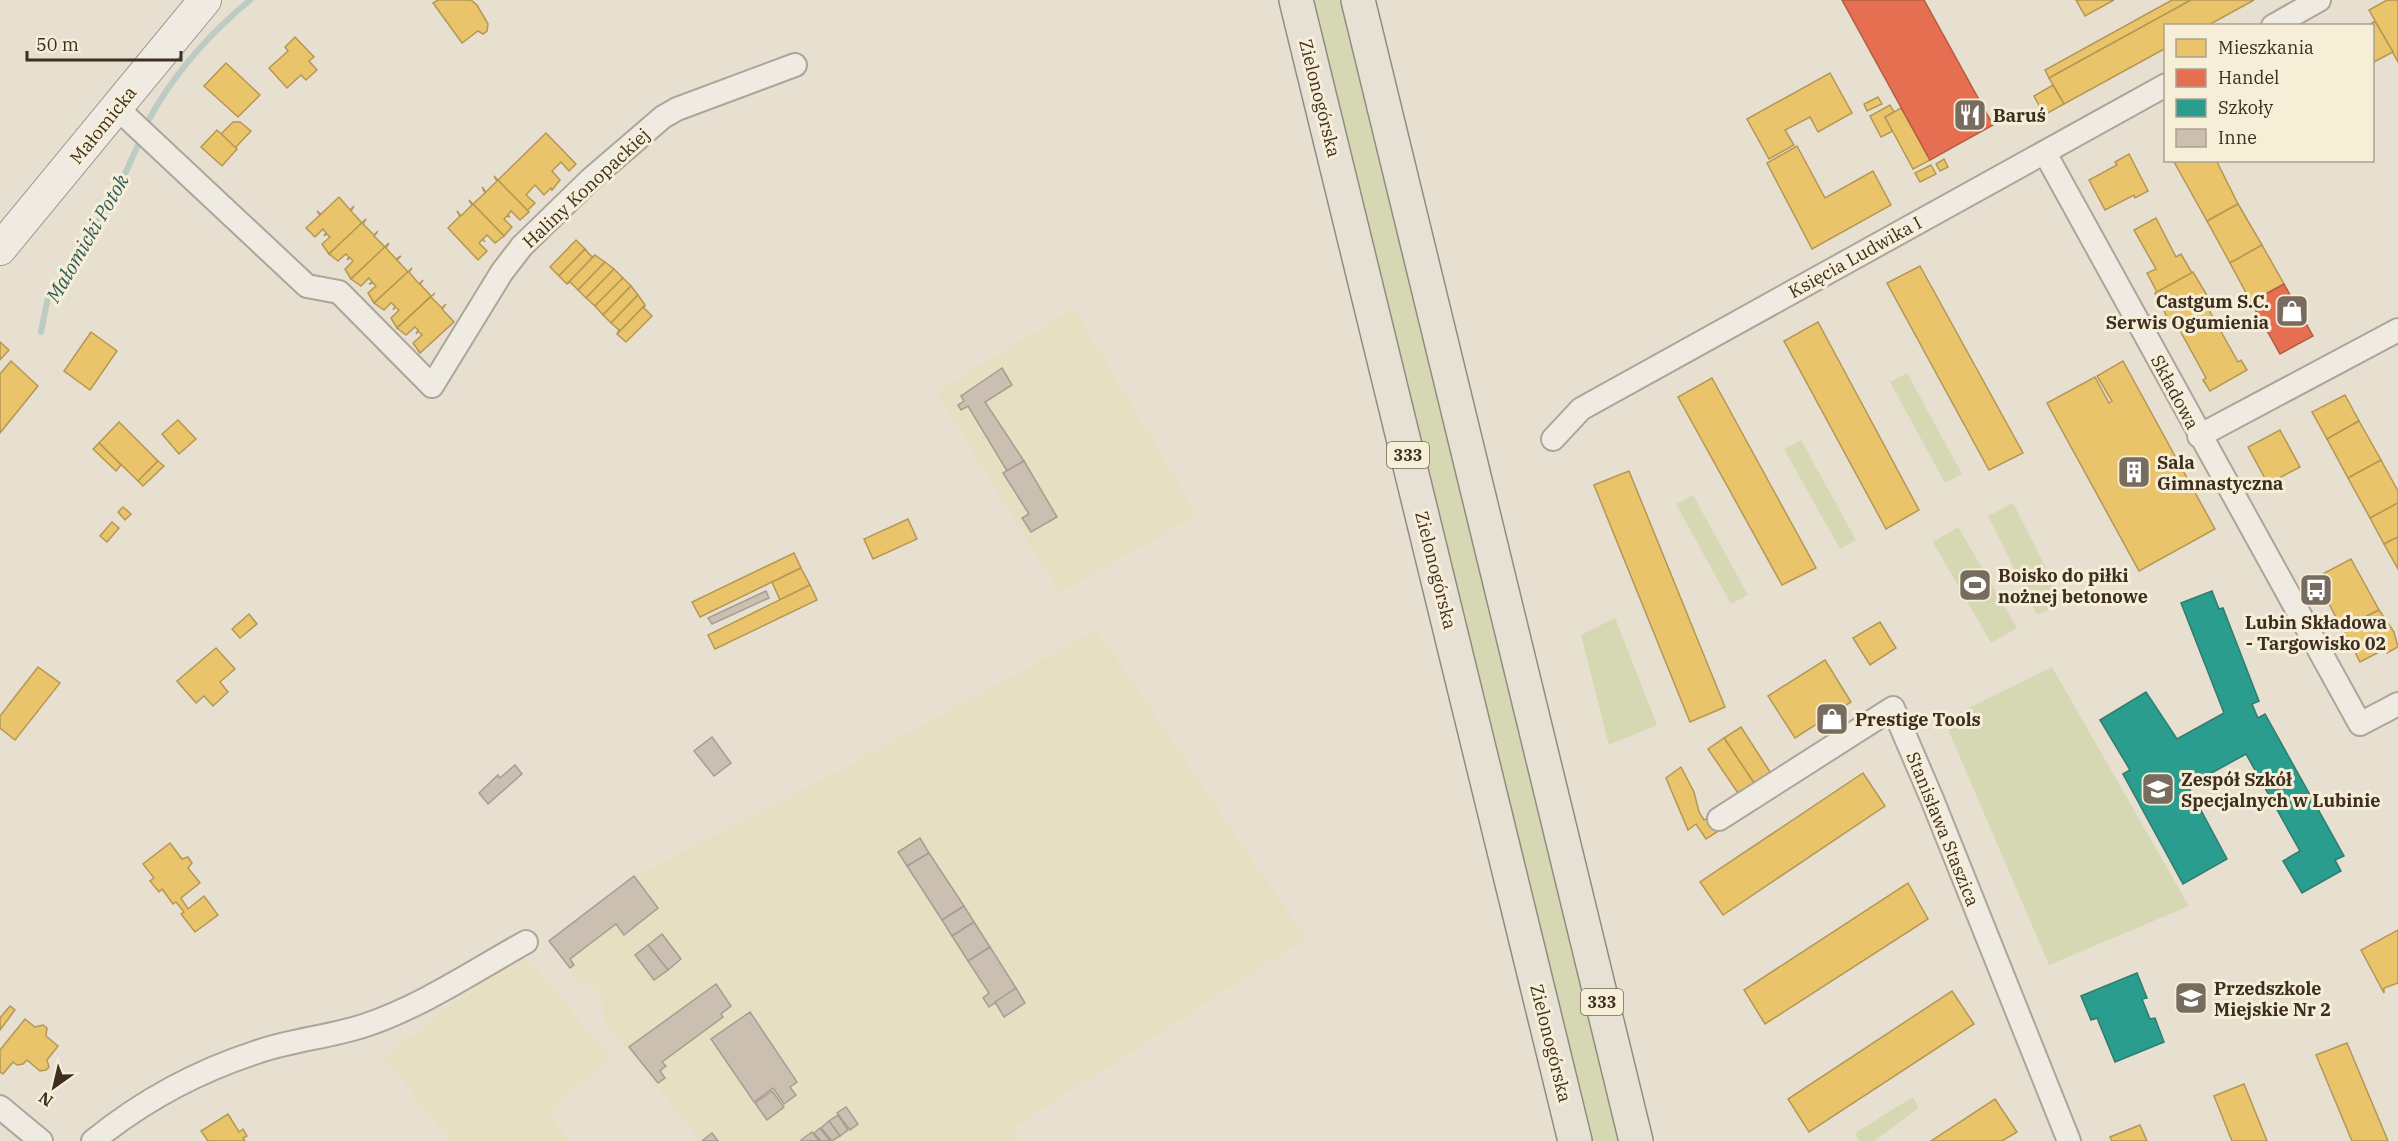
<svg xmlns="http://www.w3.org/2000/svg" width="2398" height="1141" viewBox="0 0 2398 1141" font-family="'IBM Plex Serif',serif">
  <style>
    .farmland { fill: #e6dfc2 }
    .green { fill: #d6d7b3 }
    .homes { fill: #e9c46a; stroke: #b59754; stroke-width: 1.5 }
    .shops { fill: #e76f51; stroke: #b45c42; stroke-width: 1.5 }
    .schools { fill: #2a9d8f; stroke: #307c6e; stroke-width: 1.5 }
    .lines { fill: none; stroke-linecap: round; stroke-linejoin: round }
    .stream { stroke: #bcccc2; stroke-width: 6 }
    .building { fill: #cbbfb2; stroke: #a89c90; stroke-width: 1.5 }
    .street-casing { stroke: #ada599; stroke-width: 26 }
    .secondary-casing { stroke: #9c958a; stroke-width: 34 }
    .primary-casing { stroke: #928b80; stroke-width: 36 }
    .street { stroke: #efebe3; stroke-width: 22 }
    .secondary { stroke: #efebe3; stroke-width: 32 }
    .primary { stroke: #e6e1d4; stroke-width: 33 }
    .labels { text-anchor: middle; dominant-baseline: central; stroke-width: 6; stroke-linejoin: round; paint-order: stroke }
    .shield { fill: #f7eed8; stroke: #756857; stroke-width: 1.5 }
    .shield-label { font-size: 16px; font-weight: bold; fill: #3d2e20 }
    .street-label { font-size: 18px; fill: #3d2e20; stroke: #f7eed8 }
    .poi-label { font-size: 18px; font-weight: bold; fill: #3d2e20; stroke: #f7eed8; text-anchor: start }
    .water-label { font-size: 20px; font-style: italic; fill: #2f5d5a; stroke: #f7eed8 }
  </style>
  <rect width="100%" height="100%" fill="#e7e0d1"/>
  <g class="farmland">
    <polygon points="1074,308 1198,515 1059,593 936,392"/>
    <polygon points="1097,630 1306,938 1013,1129 1020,1141 700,1141 603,1020 602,998 595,987 579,984 549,941 634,876 784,800"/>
    <polygon points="515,956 529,959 610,1057 548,1115 571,1141 450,1141 384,1057"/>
  </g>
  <g class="green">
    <polygon points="1310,0 1351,0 1627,1141 1592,1141"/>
    <polygon points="1907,373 1962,474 1945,483 1890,382"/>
    <polygon points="1801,440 1856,540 1840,549 1784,449"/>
    <polygon points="1693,495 1748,595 1731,604 1676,504"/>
    <polygon points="2013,503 2063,602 2037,615 1988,516"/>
    <polygon points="1958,527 2017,628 1991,643 1933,542"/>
    <polygon points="1615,618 1657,725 1609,745 1581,635"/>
    <polygon points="2052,667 2189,906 2049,965 1944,720"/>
    <polygon points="1913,1097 1919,1108 1874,1141 1859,1141 1855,1133"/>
  </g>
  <g class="homes">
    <polygon points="438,0 471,0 477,5 488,24 487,31 483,34 478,31 462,43 433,3"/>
    <polygon points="2076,0 2114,0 2085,16"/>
    <polygon points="2172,0 2191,0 2049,78 2045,70"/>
    <polygon points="2191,0 2254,0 2207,26 2166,26 2166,48 2064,104 2049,78"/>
    <polygon points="2387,0 2398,0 2398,62 2369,10"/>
    <polygon points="2375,21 2393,52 2372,63 2372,26 2367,26"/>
    <polygon points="295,37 314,57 309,61 317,70 306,80 301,75 287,88 269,68 288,51 285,47"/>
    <polygon points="226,63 260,95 238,117 204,86"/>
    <polygon points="1830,73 1852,113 1818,132 1810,117 1785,130 1794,145 1769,159 1747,119"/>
    <polygon points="2053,85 2064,104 2044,115 2034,96"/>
    <polygon points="1878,97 1882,104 1867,111 1864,104"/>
    <polygon points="1890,105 1894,112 1885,117 1893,131 1881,137 1870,116"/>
    <polygon points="1901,108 1930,160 1913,169 1885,117"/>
    <polygon points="233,122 240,122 251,131 235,148 221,134"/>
    <polygon points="217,130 237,149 222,166 201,147"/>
    <polygon points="546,133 576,164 569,171 561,162 552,171 560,180 552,190 551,188 544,195 535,185 526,195 535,203 527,211 498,180"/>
    <polygon points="1797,146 1825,198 1873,171 1891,205 1812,249 1767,163"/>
    <polygon points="2129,154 2148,191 2135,198 2134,195 2105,210 2089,180 2117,165 2115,162"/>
    <polygon points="1944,159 1948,167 1940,171 1936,164"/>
    <polygon points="2173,160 2216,160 2238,204 2207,221"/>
    <polygon points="1931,165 1936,174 1920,182 1915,173"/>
    <polygon points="494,176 529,212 520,220 511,211 508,215 510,217 507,216 504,219 512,227 504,236 473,204 485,193 482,187 486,192 497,181"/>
    <polygon points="339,197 350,210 354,206 351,211 362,223 329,254 322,244 330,237 327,234 324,236 326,233 323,229 315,237 306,228 320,215 317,211 321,214"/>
    <polygon points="469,200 504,236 495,243 487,235 483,239 485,242 483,239 479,243 487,251 478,260 448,228 460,216 457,211 461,216 472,205"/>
    <polygon points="2238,204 2262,245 2230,263 2207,221"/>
    <polygon points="2156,218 2176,257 2181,254 2192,273 2157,292 2147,273 2156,269 2134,230"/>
    <polygon points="366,219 363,224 374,235 378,231 374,236 385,247 351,279 345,269 353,261 350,258 347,260 349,257 346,254 338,261 329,254"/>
    <polygon points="576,240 585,249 559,276 550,267"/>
    <polygon points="389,243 386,248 396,259 401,256 397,260 408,272 374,303 368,293 376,286 373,283 369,284 372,282 369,278 361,286 351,279"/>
    <polygon points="2262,245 2284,284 2251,302 2230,263"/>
    <polygon points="585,249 592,257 595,255 567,284 559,276"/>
    <polygon points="595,255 605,262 578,290 570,282 567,284"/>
    <polygon points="605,262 614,269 586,298 578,290"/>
    <polygon points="1920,266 2023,453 1989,470 1887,283"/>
    <polygon points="412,268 409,272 419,284 423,280 420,284 431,296 397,328 391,318 399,310 395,307 393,310 395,306 391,303 384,310 374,303"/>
    <polygon points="614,269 623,278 595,306 586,298"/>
    <polygon points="2193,272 2214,307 2209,310 2238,362 2241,360 2247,370 2210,391 2203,380 2206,378 2178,327 2173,329 2155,293"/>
    <polygon points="623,278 631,286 603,315 595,306"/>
    <polygon points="631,286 638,295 611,323 603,315"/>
    <polygon points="435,293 431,297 442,308 446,304 442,309 454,322 420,353 413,343 422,335 418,331 416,334 418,330 415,327 406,335 397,328"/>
    <polygon points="638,295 645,305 617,334 619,330 611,323"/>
    <polygon points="645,305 644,308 652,316 626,342 617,334"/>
    <polygon points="1818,322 1919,510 1886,529 1784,341"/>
    <polygon points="91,332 117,351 90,390 64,371"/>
    <polygon points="0,342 9,350 0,360"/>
    <polygon points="11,361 38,386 0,433 0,374"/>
    <polygon points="2123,361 2215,529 2139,571 2047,403 2095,377 2109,403 2112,401 2097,376"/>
    <polygon points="1712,378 1816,568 1782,585 1678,397"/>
    <polygon points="2345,395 2359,421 2327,439 2312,412"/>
    <polygon points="178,420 196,439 179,454 162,434"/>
    <polygon points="2359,421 2381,460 2348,478 2327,439"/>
    <polygon points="119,422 158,461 138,481 99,443"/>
    <polygon points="2280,430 2300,467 2268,484 2248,447"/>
    <polygon points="99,443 121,465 116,471 93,449"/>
    <polygon points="2381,460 2398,491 2398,503 2370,518 2348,478"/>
    <polygon points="158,461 164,466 143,486 138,481"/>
    <polygon points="1629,471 1725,707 1690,722 1594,485"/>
    <polygon points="2398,503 2398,537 2384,544 2370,518"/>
    <polygon points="123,507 131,514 125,520 118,512"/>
    <polygon points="908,519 917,539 873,559 864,539"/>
    <polygon points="112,522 119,528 107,542 100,536"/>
    <polygon points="2398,537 2398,569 2384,544"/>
    <polygon points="794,553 801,568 700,617 692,602"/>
    <polygon points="2351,559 2379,610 2367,616 2368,619 2358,625 2356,622 2343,630 2315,578"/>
    <polygon points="801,568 810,585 780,600 772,582"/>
    <polygon points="810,585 817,600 715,649 708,635"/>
    <polygon points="2379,610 2394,632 2398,647 2387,653 2385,649 2360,662 2343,629 2356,622 2358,625 2368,619 2367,616"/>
    <polygon points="249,614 257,624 240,638 232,629"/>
    <polygon points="1880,622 1896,648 1870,665 1853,638"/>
    <polygon points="216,648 235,669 220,682 228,692 213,706 204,696 196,703 177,681"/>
    <polygon points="1825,660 1851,702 1795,738 1768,696"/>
    <polygon points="38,667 60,683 15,740 0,728 0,716"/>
    <polygon points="1741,727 1772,775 1756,786 1724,738"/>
    <polygon points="1724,738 1756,786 1740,796 1708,749"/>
    <polygon points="1681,767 1694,792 1699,812 1704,820 1710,816 1720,830 1706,839 1696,824 1688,830 1666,778"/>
    <polygon points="1863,773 1885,806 1723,915 1700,882"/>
    <polygon points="170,843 182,859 188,857 192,863 188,868 200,883 181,898 188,909 204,896 218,915 195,932 181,914 184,912 176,902 173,904 162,889 159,892 150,881 154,878 143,864"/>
    <polygon points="1908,883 1928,919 1765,1024 1744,990"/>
    <polygon points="2398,930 2398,983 2384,988 2384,993 2361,950"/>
    <polygon points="1952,991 1974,1024 1809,1132 1788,1099"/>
    <polygon points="10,1006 15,1010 0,1030 0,1018"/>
    <polygon points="25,1019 35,1027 43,1025 47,1028 46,1036 58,1046 47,1060 49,1067 46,1070 40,1071 27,1060 23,1064 17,1065 13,1062 3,1074 0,1072 0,1050"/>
    <polygon points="2347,1043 2388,1141 2352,1141 2316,1055"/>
    <polygon points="2244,1084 2267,1141 2232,1141 2214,1096"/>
    <polygon points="1995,1099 2017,1132 2002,1141 1931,1141"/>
    <polygon points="228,1114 239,1132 243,1129 247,1136 243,1138 245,1141 208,1141 201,1131"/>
    <polygon points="2140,1125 2147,1141 2112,1141 2110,1137"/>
  </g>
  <g class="shops">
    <polygon points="1842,0 1924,0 1993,125 1930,160"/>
    <polygon points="2284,284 2313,336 2280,354 2251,302"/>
  </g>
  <g class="schools">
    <polygon points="2212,591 2219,609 2223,608 2259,701 2252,704 2258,718 2265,714 2344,856 2335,860 2341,871 2302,893 2283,861 2300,851 2246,754 2188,786 2227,859 2183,884 2123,774 2130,770 2100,720 2146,692 2177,739 2224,713 2181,603"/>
    <polygon points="2137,973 2147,998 2142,999 2150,1019 2155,1018 2164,1042 2115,1062 2097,1018 2091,1020 2081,996"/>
  </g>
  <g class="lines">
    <g class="stream">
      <path d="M148 121C174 73 208 35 250 0"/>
      <polyline points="41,332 48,297 115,196 138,145"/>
    </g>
  </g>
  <g class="building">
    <polygon points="1002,368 1012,385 985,402 1024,461 1007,471 968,406 961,410 958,405 964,401 961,396"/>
    <polygon points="1024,461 1057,517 1031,532 1022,518 1029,514 1003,473"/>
    <polygon points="766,591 769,598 712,624 708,618"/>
    <polygon points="712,737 731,763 714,776 694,751"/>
    <polygon points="515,765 522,774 488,804 479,793 498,775 500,778"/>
    <polygon points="920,838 929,853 907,866 898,852"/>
    <polygon points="929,853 964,906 942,920 907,866"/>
    <polygon points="634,876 658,908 624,935 616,924 570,959 574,965 570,968 549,941"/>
    <polygon points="964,906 974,922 952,936 942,920"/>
    <polygon points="974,922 990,947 968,961 952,936"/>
    <polygon points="662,934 681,959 668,970 648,945"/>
    <polygon points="648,945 668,970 654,980 635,955"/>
    <polygon points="990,947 1016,988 989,1007 983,998 989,993 968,961"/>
    <polygon points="716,984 731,1006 721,1014 723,1017 662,1062 666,1066 660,1071 665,1078 658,1083 629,1047"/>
    <polygon points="1016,988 1025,1003 1004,1017 995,1002"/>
    <polygon points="750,1012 797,1082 790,1087 796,1095 784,1104 773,1088 754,1102 711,1039"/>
    <polygon points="772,1091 784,1107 767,1120 755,1103"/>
    <polygon points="846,1107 858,1124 850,1130 837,1113"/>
    <polygon points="838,1115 848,1130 840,1136 829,1121"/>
    <polygon points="829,1121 840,1136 832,1141 821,1128"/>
    <polygon points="820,1128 830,1141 821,1141 814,1133"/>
    <polygon points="812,1132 819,1141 802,1141 801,1140"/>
    <polygon points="712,1133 718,1141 702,1141"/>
  </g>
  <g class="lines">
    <g class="street-casing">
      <g id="street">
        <polyline points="2273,26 2319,0"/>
        <polyline points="117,108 307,286 339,292 432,386 502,272 522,246 592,178 663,117 677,109 795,65"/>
        <polyline points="2045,153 2360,724 2398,704"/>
        <polyline points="2199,436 2398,330"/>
        <polyline points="1553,439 1581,409 2166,85"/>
        <polyline points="1719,819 1893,708 1932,799 2069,1141"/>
        <polyline points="0,1107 41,1141"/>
        <path d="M93 1141C141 1102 198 1071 257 1052 291 1040 329 1037 363 1026 421 1007 474 971 526 942"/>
      </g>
    </g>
    <g class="secondary-casing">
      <polyline id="secondary" points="0,249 205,0"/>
    </g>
    <g class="primary-casing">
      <g id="primary">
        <polyline points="1296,0 1575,1141"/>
        <polyline points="1358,0 1636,1141"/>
      </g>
    </g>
    <use href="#street" class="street"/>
    <use href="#secondary" class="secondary"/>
    <use href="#primary" class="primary"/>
  </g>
  <defs>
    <g id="restaurant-square" transform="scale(1.725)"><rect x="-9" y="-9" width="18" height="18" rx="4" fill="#786c5e" stroke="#f7eed8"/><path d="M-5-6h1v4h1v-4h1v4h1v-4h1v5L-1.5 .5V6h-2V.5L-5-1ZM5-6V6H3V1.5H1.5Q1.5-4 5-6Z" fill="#fff"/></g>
    <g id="shop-square" transform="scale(1.725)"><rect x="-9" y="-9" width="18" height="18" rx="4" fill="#786c5e" stroke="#f7eed8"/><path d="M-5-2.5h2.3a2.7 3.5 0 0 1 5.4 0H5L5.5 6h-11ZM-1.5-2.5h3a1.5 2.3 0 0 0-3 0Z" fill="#fff"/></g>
    <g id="building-square" transform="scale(1.725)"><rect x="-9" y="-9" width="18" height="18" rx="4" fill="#786c5e" stroke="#f7eed8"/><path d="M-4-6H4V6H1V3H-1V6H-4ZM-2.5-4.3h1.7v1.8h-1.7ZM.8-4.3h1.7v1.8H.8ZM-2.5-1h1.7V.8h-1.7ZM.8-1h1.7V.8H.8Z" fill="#fff"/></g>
    <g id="stadium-square" transform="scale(1.725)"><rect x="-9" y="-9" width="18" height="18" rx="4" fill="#786c5e" stroke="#f7eed8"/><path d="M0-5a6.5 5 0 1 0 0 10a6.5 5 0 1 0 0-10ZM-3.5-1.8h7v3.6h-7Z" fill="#fff"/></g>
    <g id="bus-square" transform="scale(1.725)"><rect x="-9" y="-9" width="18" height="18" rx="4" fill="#786c5e" stroke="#f7eed8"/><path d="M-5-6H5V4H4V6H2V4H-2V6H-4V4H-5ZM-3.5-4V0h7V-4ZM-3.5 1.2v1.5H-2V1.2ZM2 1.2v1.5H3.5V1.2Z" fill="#fff"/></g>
    <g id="school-square" transform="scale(1.725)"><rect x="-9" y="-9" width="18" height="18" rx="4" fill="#786c5e" stroke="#f7eed8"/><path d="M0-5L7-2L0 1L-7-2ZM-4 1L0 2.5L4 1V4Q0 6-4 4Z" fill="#fff"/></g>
  </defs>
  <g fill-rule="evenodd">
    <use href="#restaurant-square" x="1970" y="115"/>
    <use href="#shop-square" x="2292" y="311"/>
    <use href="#building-square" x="2134" y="472"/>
    <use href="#stadium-square" x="1975" y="585"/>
    <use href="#bus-square" x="2316" y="590"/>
    <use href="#shop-square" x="1832" y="719"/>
    <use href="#school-square" x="2158" y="789"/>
    <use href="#school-square" x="2191" y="998"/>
  </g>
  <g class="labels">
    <g class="shield">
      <rect x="1387" y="442" width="42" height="26" rx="4.5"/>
      <rect x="1581" y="989" width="42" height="26" rx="4.5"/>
    </g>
    <g class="shield-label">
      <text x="1408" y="455">333</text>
      <text x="1602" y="1002">333</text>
    </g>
    <g class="street-label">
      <text transform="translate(1320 98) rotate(76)">Zielonogórska</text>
      <text transform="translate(103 125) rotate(-51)">Małomicka</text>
      <text transform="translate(586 188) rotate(-43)">Haliny Konopackiej</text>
      <text transform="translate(1855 257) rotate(-29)">Księcia Ludwika I</text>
      <text transform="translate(2175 392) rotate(62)">Składowa</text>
      <text transform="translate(1436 570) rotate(76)">Zielonogórska</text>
      <text transform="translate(1943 829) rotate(68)">Stanisława Staszica</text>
      <text transform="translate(1551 1043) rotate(76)">Zielonogórska</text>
    </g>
    <g class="poi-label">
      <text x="1993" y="115">Baruś</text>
      <text x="2269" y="301" text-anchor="end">Castgum S.C.<tspan x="2269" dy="21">Serwis Ogumienia</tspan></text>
      <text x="2157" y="462">Sala<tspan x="2157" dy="21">Gimnastyczna</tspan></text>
      <text x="1998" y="575">Boisko do piłki<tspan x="1998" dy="21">nożnej betonowe</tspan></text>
      <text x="2316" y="622" text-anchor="middle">Lubin Składowa<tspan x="2316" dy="21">- Targowisko 02</tspan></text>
      <text x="1855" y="719">Prestige Tools</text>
      <text x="2181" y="779">Zespół Szkół<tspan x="2181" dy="21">Specjalnych w Lubinie</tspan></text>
      <text x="2214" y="988">Przedszkole<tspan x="2214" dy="21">Miejskie Nr 2</tspan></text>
    </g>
    <g class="water-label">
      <text transform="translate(87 238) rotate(-60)">Małomicki Potok</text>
    </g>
  </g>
  <rect x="2164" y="24" width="210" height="138" fill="#f7eed8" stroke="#ada18e" stroke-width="1.5"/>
  <rect x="2176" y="39" width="30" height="18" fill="#e9c46a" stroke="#ada18e" stroke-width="1.5"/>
  <text x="2218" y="54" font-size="18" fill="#3d2e20">Mieszkania</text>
  <rect x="2176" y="69" width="30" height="18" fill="#e76f51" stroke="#ada18e" stroke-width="1.5"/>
  <text x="2218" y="84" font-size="18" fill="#3d2e20">Handel</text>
  <rect x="2176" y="99" width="30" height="18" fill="#2a9d8f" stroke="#ada18e" stroke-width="1.5"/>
  <text x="2218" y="114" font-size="18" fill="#3d2e20">Szkoły</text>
  <rect x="2176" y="129" width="30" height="18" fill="#cbbfb2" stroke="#ada18e" stroke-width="1.5"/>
  <text x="2218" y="144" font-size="18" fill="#3d2e20">Inne</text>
  <g transform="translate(54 1087) rotate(214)" stroke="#f7eed8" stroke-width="4.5" paint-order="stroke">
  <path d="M0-4.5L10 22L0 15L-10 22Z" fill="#3d2e20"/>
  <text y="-9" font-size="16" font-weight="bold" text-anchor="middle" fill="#3d2e20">N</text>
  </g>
  <path d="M27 51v9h154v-9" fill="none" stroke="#3d2e20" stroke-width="3"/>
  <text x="36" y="51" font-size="18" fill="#3d2e20" stroke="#f7eed8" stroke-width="4.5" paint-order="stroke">50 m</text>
</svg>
